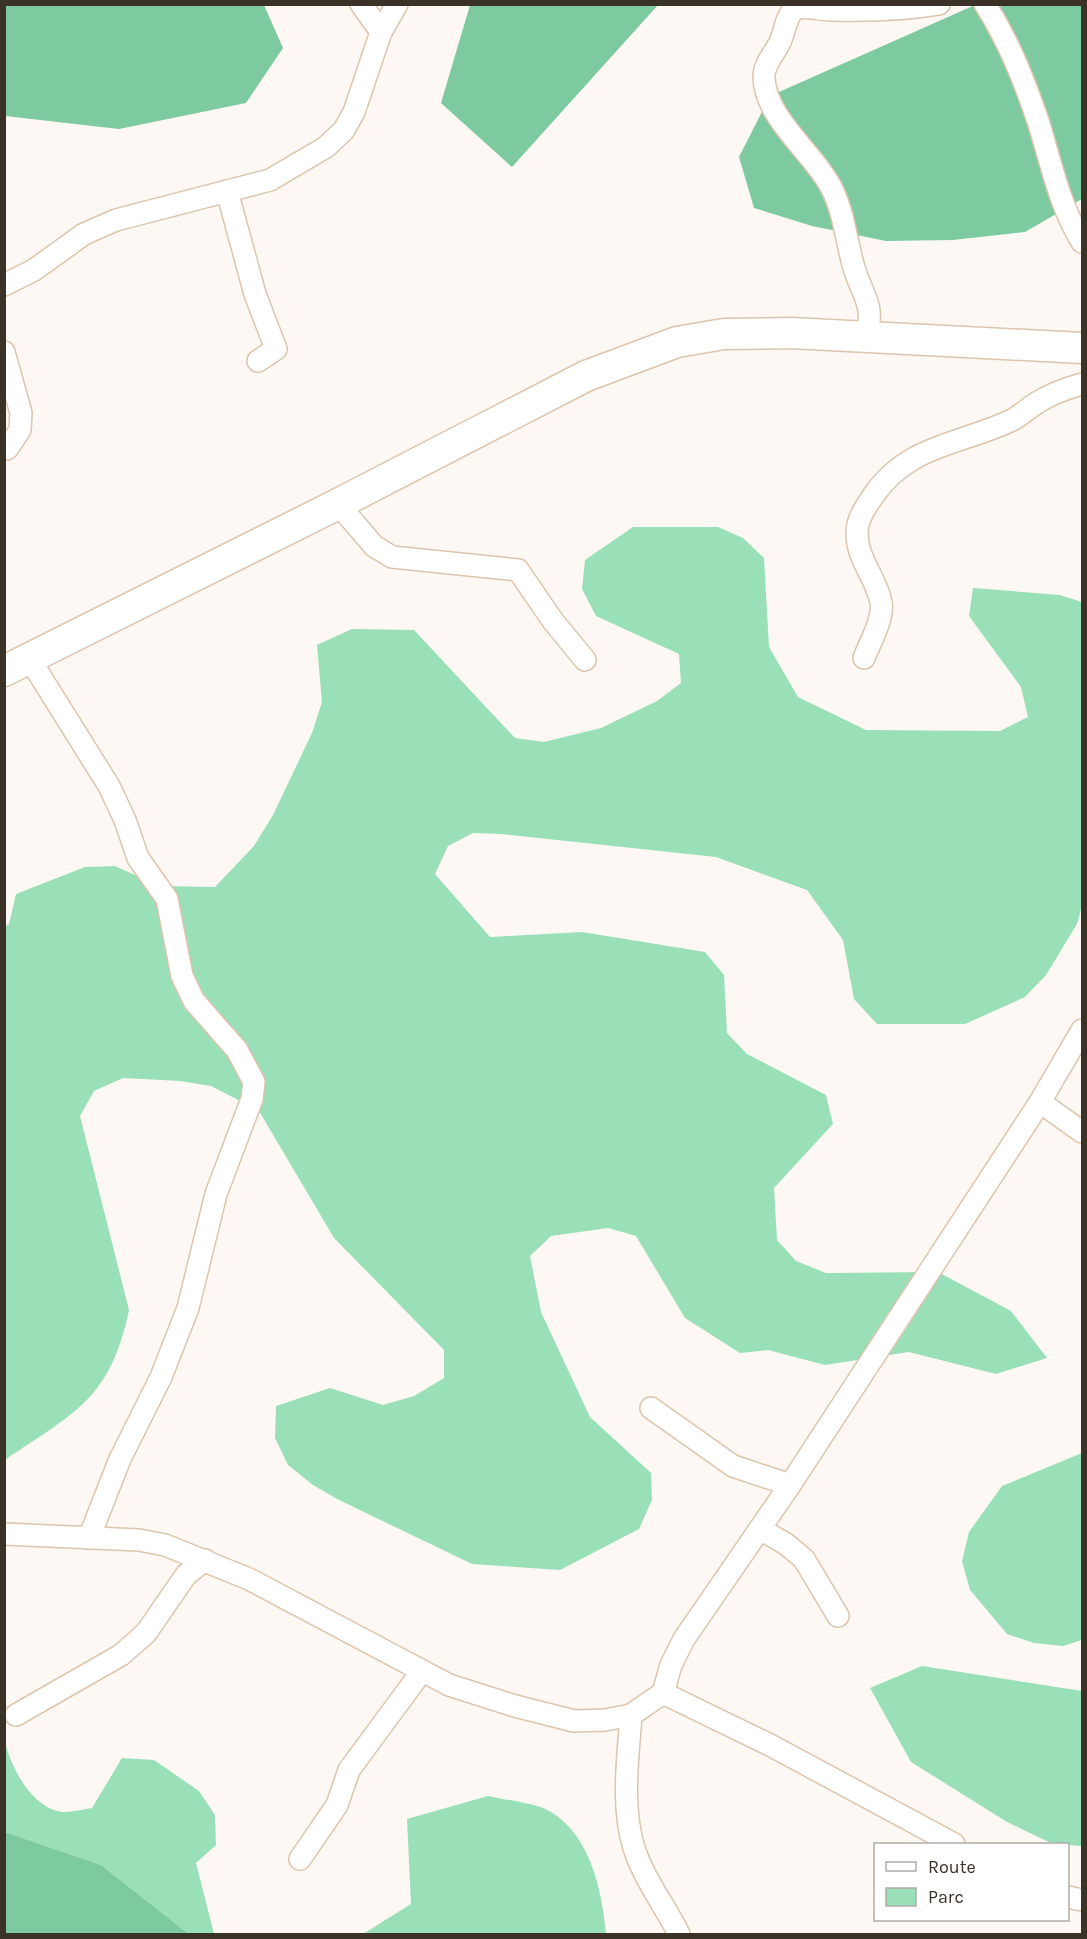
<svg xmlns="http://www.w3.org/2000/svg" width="1087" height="1939" viewBox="0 0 1087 1939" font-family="Karla,sans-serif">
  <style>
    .green { fill: #99dfb7 }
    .forest { fill: #7ecaa0 }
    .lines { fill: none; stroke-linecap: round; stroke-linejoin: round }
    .minor-casing { stroke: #dcc5ac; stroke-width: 24 }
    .highway-casing { stroke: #dcc5ac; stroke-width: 33 }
    .minor { stroke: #fff; stroke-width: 21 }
    .highway { stroke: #fff; stroke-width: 30 }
  </style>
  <rect width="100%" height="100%" fill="#fdf8f3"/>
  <g class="green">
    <path d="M633 527H718L743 538 764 558 769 647 798 697 866 730 1000 731 1028 717 1021 687 969 616 973 588 1060 595 1082 602V905L1077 924 1046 975 1025 997 965 1024H877L854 999 843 940 807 890 716 857 501 834 473 833 448 846 435 874 490 937 582 932 705 952 724 975 727 1033 747 1054 826 1095 833 1124 774 1188 777 1240 796 1261 826 1273 938 1272 1011 1311 1047 1358 996 1374 909 1352 825 1365 768 1350 740 1353 685 1318 636 1236 608 1228 551 1236 530 1256 541 1312 590 1417 651 1473 652 1500 639 1529 560 1570 472 1564 337 1499 313 1485 288 1465 275 1438 276 1406 330 1388 383 1405 414 1396 444 1378V1350L334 1238 252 1099 242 1102 211 1086 180 1081 123 1078 94 1091 80 1116 129 1310C110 1400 75 1412 5 1460L4 927 9 924 16 894 85 867 115 866 159 886 215 887 254 846 273 815 312 733 322 702 317 645 352 629 414 630 515 738 544 742 601 728 657 701 681 683 679 654 596 616 582 589 585 560Z"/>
    <polygon points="1082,1453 1082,1640 1063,1646 1034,1643 1007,1634 970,1590 962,1561 969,1532 1002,1486"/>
    <polygon points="922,1666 1082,1691 1082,1846 1053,1844 1007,1822 911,1762 870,1688"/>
    <path d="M4 1737C9 1765 32 1810 64 1812 73 1812 83 1809 92 1808L122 1758 154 1760 199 1791 215 1815 216 1845 196 1863 214 1934H189L101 1865 5 1832Z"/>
    <path d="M488 1796C504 1800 537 1803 551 1812 591 1836 602 1892 606 1934H363L411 1904 407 1819Z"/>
  </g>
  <g class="forest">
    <polygon points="5,4 264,5 283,48 246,103 119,129 5,116"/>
    <polygon points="470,5 470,4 658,5 512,167 441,103"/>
    <polygon points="975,5 1082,5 1082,199 1025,232 953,240 886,241 812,226 754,208 739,157 770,96"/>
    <polygon points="5,1832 101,1865 189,1934 5,1934"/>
  </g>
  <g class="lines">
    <g class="minor-casing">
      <g id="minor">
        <polyline points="361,4 381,32"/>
        <path d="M985 4C1009 42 1024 80 1038 121 1051 162 1059 205 1082 242"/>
        <polyline points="227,191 255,294 276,349 258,361"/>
        <polyline points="4,285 34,270 84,234 116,220 270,180 326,147 344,130 354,112 381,32 397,4"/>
        <path d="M866 336C875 306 864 298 855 271 846 243 845 214 831 187 814 153 763 117 764 75 765 62 775 53 780 42 785 31 785 19 794 9 805 5 819 10 831 10 867 11 904 10 939 4"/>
        <polyline points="4,352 21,413 20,430 7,449"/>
        <polyline points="338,504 374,546 392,557 518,570 553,621 585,660"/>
        <polyline points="29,658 109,786 125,820 138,858 167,899 182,976 194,1001 237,1050 254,1082 252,1099 216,1194 188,1308 161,1377 120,1459 89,1538"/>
        <path d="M864 658C870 642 884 619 881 602 876 577 857 560 857 533 857 519 865 508 873 496 908 445 958 445 1010 421 1021 416 1029 407 1040 401 1053 393 1068 388 1082 384"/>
        <polyline points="1040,1102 1082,1132"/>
        <polyline points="651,1408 733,1466 790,1485"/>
        <polyline points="760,1529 786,1544 804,1559 838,1616"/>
        <polyline points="4,1534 139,1540 165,1545 249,1579 449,1685 515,1706 574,1721 605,1720 631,1715 663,1693 671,1665 684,1639 790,1485 1040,1102 1082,1030"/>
        <polyline points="663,1693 770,1745 954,1844"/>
        <polyline points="16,1715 121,1655 146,1633 186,1575 205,1560"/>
        <path d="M631 1715C628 1759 621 1805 634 1848 644 1879 665 1906 679 1934"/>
        <polyline points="300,1859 337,1805 349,1770 422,1671"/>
        <polyline points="1068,1897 1082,1900"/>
      </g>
    </g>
    <g class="highway-casing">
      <polyline id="highway" points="4,671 338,504 586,376 677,342 724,334 791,333 1082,348"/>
    </g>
    <use href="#minor" class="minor"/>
    <use href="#highway" class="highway"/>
  </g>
  <rect width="1087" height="1939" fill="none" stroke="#3a3127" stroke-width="12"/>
  <rect x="874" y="1843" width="195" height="78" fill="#ffffff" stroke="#b0ada9" stroke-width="1.5"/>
  <rect x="886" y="1862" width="30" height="9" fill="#ffffff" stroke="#b0ada9" stroke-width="1.5"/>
  <text x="928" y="1873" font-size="18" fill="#3a3127">Route</text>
  <rect x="886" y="1888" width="30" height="18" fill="#99dfb7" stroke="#b0ada9" stroke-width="1.5"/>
  <text x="928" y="1903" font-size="18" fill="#3a3127">Parc</text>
</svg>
